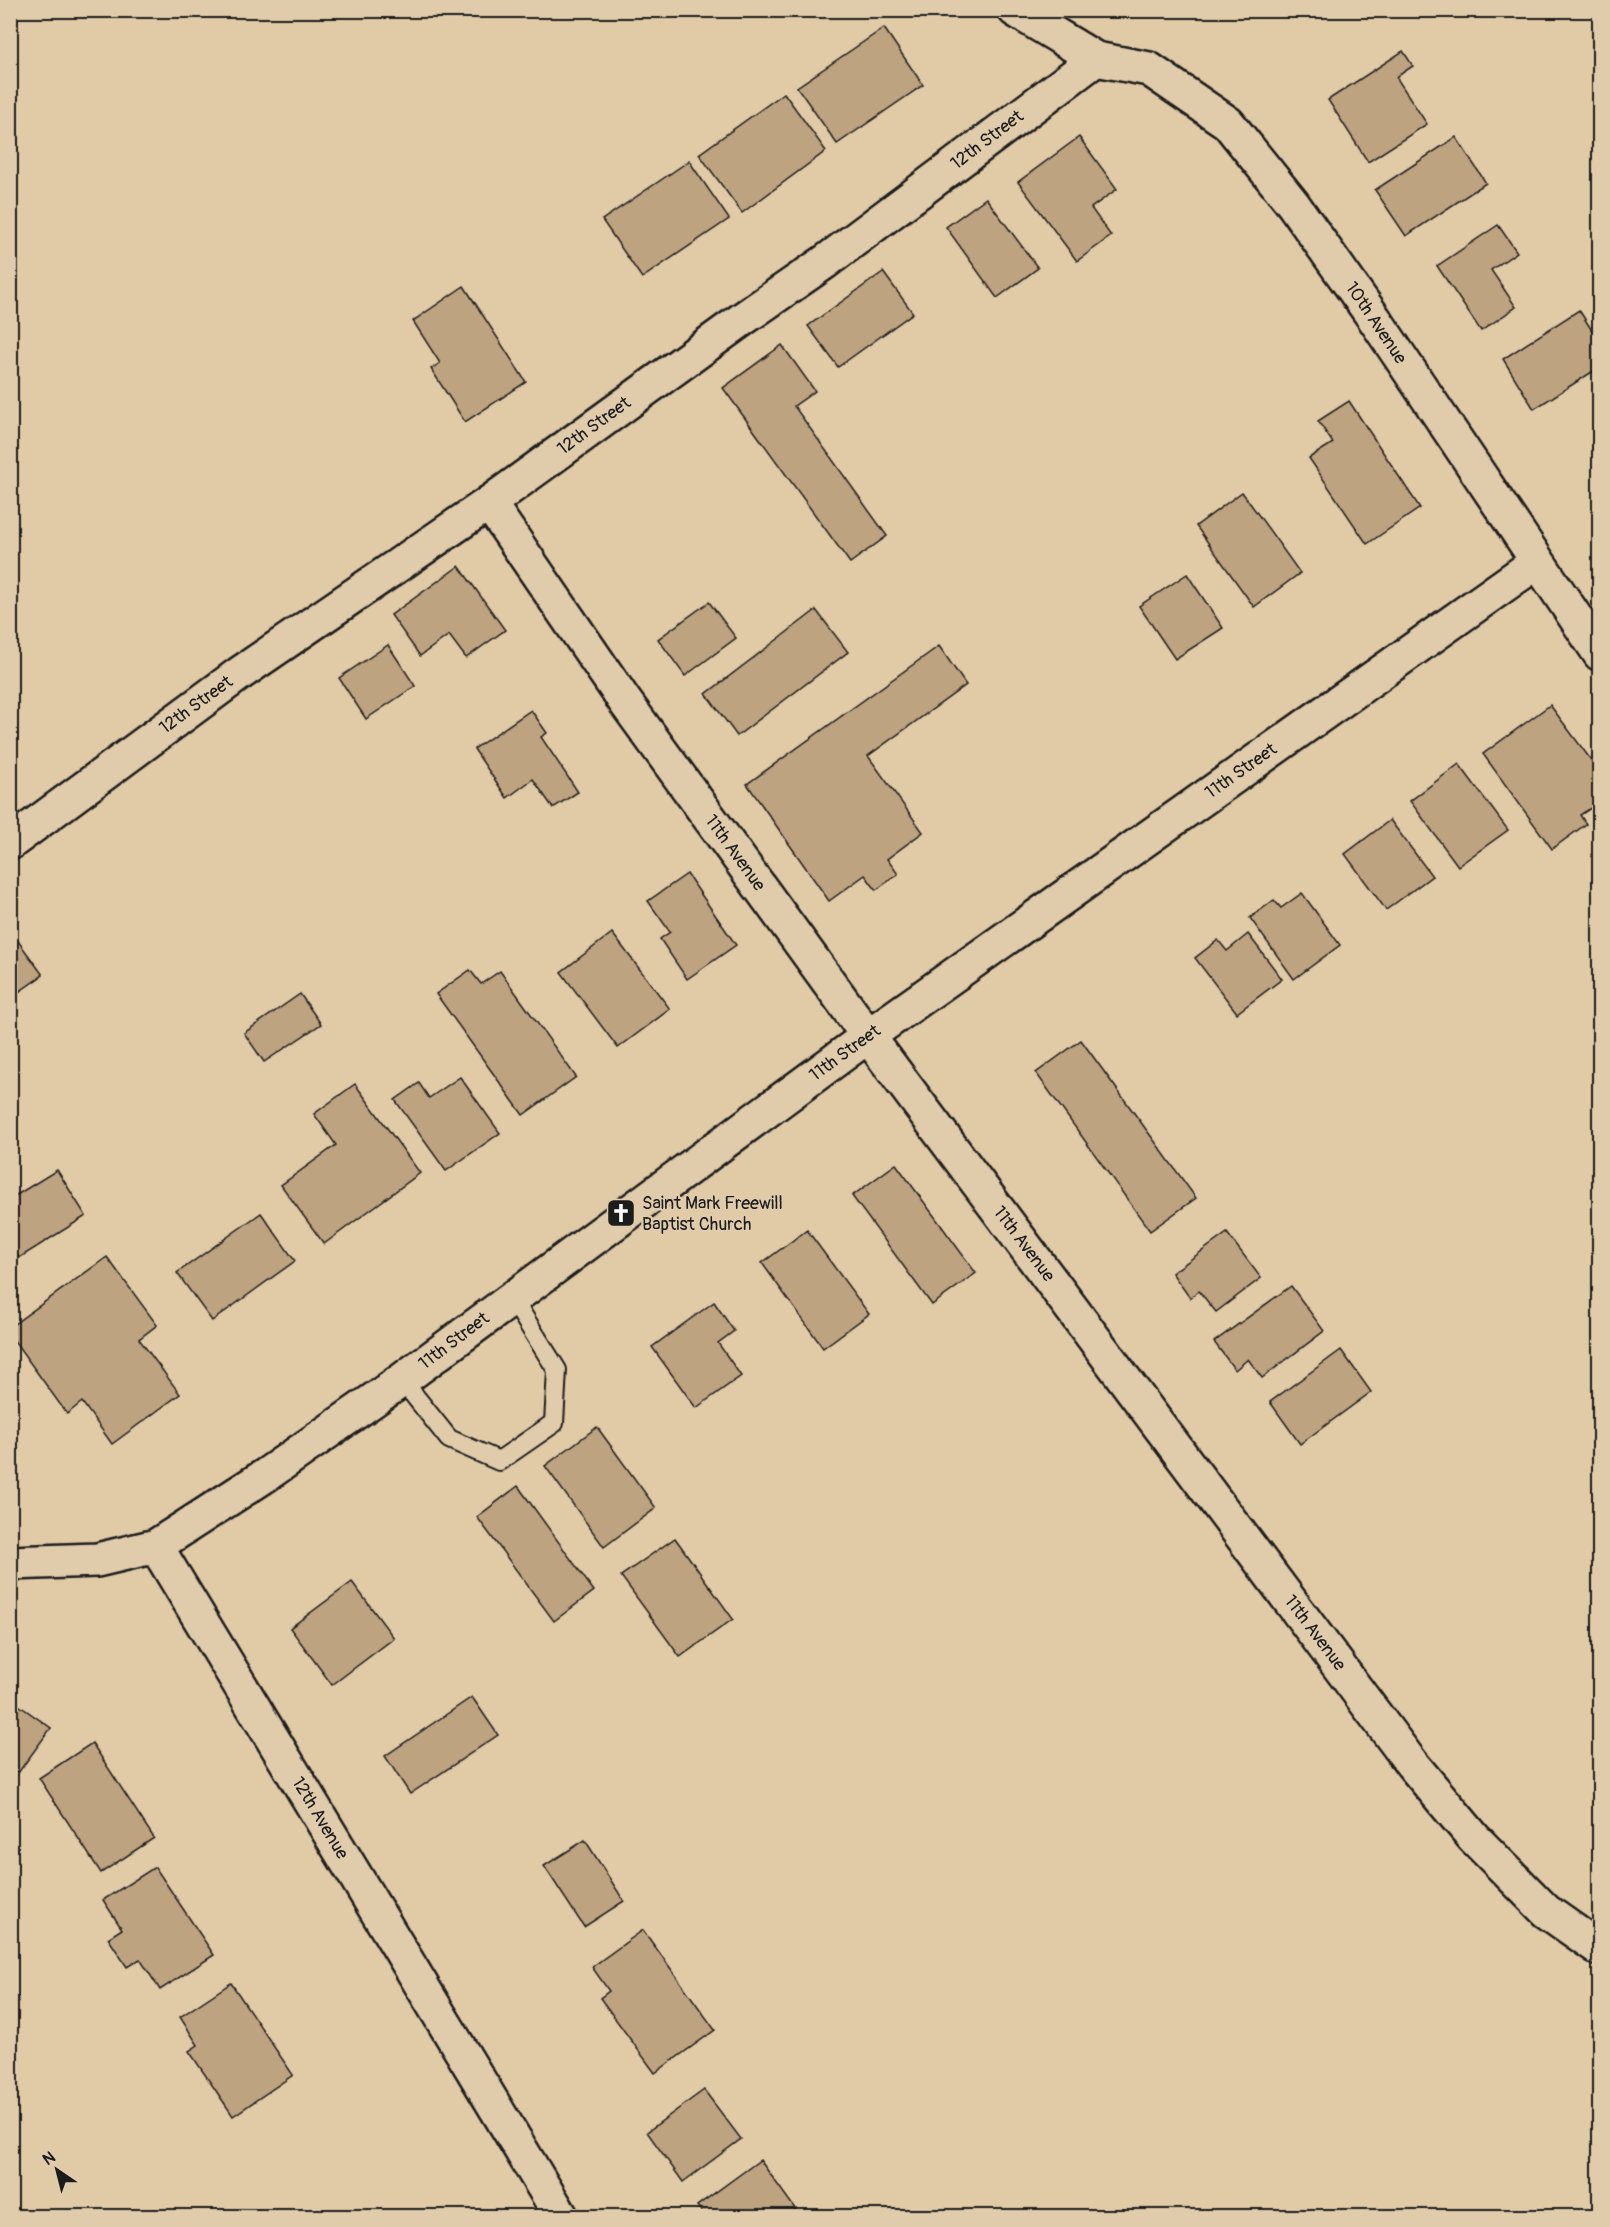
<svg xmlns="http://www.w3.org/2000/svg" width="1610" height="2227" viewBox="0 0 1610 2227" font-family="Pangolin,sans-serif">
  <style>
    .building { fill: #bea380; stroke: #1c1c1c; stroke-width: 1.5 }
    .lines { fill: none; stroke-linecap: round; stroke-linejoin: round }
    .service-casing { stroke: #1c1c1c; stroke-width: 22 }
    .minor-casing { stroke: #1c1c1c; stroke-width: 38 }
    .service { stroke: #e0ccab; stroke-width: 18 }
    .minor { stroke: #e0ccab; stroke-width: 33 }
    .labels { text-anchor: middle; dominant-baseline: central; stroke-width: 4.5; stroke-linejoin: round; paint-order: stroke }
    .street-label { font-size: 18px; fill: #1c1c1c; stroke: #e0ccab }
    .poi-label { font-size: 18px; fill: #1c1c1c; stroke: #e0ccab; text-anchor: start }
  </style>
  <rect width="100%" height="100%" fill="#e1cba7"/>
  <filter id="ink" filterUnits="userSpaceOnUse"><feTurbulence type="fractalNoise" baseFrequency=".0167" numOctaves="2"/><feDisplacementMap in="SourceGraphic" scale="12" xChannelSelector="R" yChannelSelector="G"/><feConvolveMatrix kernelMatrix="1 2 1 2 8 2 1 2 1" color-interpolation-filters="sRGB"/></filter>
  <g filter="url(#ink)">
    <g class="building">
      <polygon points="884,28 923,85 837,144 797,87"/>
      <polygon points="1403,51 1413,66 1396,77 1427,124 1368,162 1328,100"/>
      <polygon points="784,93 826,151 742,213 699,154"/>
      <polygon points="1079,137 1117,189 1091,208 1111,236 1077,261 1018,182"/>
      <polygon points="1456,137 1486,183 1406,236 1375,190"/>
      <polygon points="689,161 729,219 642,278 602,220"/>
      <polygon points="986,198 1038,268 997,298 946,227"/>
      <polygon points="1498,225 1517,252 1491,270 1516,307 1481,331 1437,266"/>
      <polygon points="883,272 913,313 838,367 808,326"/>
      <polygon points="464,286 526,382 465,422 431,369 440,363 413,321"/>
      <polygon points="1579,310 1600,343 1600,367 1534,409 1503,359"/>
      <polygon points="782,345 815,391 794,406 887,536 850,563 723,388"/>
      <polygon points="1349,401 1420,508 1367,544 1309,458 1333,443 1318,421"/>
      <polygon points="1242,492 1300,573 1254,607 1196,526"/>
      <polygon points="459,566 505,630 466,658 449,635 420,656 391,615"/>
      <polygon points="1187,574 1223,628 1175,659 1139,606"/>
      <polygon points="709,602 736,638 685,676 658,639"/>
      <polygon points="816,610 848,652 737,736 706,694"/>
      <polygon points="388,645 415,686 366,719 339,678"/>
      <polygon points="939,646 966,685 868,756 923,832 887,859 898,874 876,890 865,875 829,901 747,784"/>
      <polygon points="1550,705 1600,772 1600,802 1580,815 1586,824 1552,849 1483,754"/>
      <polygon points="531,710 547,733 541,737 578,792 553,808 533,779 507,798 474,749"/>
      <polygon points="1459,764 1508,830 1458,866 1410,801"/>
      <polygon points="1390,820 1432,876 1386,910 1345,854"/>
      <polygon points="687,874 736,945 687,979 660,939 670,932 648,901"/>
      <polygon points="1302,893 1340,945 1294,979 1250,918 1274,900 1281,908"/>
      <polygon points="10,930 43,975 10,998"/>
      <polygon points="612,933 670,1009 618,1048 561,972"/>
      <polygon points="1248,934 1282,979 1237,1013 1195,958 1218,940 1227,951"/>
      <polygon points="470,970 481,984 500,971 576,1077 523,1115 436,994"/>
      <polygon points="300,994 321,1024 264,1062 244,1033"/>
      <polygon points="1081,1040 1196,1198 1150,1231 1036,1073"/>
      <polygon points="460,1077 500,1133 446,1171 395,1100 419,1083 429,1098"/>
      <polygon points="355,1084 420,1173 324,1244 281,1185 336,1145 314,1114"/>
      <polygon points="896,1164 976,1273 932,1305 852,1196"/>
      <polygon points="57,1170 86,1216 19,1258 10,1244 10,1199"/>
      <polygon points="261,1213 295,1261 212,1321 177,1273"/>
      <polygon points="807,1230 869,1314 823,1348 762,1263"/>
      <polygon points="1227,1233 1261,1278 1216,1312 1199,1291 1190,1298 1172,1273"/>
      <polygon points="107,1257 157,1325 139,1339 180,1394 112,1444 82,1402 67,1414 10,1335 10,1327"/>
      <polygon points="1291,1286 1324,1331 1262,1378 1248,1359 1235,1370 1214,1342"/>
      <polygon points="714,1302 734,1331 718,1343 741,1376 696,1408 652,1347"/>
      <polygon points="1341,1350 1371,1392 1300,1444 1270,1402"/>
      <polygon points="597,1427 656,1508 604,1547 545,1466"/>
      <polygon points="518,1486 594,1591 554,1621 477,1517"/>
      <polygon points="675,1538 733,1619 680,1657 621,1576"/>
      <polygon points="352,1582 394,1638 332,1685 290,1628"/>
      <polygon points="472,1697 498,1735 410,1794 385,1756"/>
      <polygon points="10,1699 51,1728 10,1784"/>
      <polygon points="92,1743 154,1838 101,1873 39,1778"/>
      <polygon points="585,1840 624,1901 584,1927 544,1866"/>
      <polygon points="155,1867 214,1955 160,1990 140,1959 127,1967 108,1938 122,1929 103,1900"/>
      <polygon points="643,1930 715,2030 655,2073 600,1998 609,1991 592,1967"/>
      <polygon points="231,1983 293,2075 233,2116 189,2051 198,2045 180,2017"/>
      <polygon points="704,2090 741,2139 683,2182 647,2132"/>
      <polygon points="760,2160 796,2210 788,2216 705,2216 697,2206"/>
    </g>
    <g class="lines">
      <g class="service-casing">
        <polyline id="service" points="402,1380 449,1439 499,1461 554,1423 557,1370 512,1298"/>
      </g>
      <g class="minor-casing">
        <g id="minor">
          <polyline points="1015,10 1096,59 1149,69 1228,123 1293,204 1376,321 1600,654"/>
          <polyline points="489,503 626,703 868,1036 1412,1764 1474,1838 1546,1911 1600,1949"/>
          <polyline points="10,843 239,674 489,503 744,318 825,262 1096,59"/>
          <polyline points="156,1546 561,2216"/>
          <polyline points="10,1563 97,1560 156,1546 266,1475 402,1380 868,1036 1537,562"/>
        </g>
      </g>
      <use href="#service" class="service"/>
      <use href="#minor" class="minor"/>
    </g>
  </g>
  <defs>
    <g id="church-square" transform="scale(1.5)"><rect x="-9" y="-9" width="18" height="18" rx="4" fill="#1c1c1c" stroke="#e0ccab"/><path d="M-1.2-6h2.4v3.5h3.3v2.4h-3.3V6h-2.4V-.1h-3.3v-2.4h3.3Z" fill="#fff"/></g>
  </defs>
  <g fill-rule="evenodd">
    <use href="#church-square" x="621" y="1213"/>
  </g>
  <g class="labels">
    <g class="street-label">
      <text transform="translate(987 140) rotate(-37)">12th Street</text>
      <text transform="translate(1376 323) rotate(56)">10th Avenue</text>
      <text transform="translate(594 426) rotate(-36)">12th Street</text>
      <text transform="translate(196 705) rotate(-36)">12th Street</text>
      <text transform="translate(1241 771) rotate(-35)">11th Street</text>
      <text transform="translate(735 853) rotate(54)">11th Avenue</text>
      <text transform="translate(845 1053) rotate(-36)">11th Street</text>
      <text transform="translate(1024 1244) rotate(53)">11th Avenue</text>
      <text transform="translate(454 1341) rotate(-37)">11th Street</text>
      <text transform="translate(1315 1633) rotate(53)">11th Avenue</text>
      <text transform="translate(320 1818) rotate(59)">12th Avenue</text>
    </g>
    <g class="poi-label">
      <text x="642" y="1203">Saint Mark Freewill<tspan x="642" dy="21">Baptist Church</tspan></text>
    </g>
  </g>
  <rect width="1610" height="2227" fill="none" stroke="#e0ccab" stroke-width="36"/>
  <rect x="18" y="18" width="1574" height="2191" fill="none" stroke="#1c1c1c" stroke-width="2" filter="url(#ink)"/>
  <g transform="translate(57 2170) rotate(325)" stroke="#e0ccab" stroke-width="4.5" paint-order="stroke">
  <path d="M0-4.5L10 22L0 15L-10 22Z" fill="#1c1c1c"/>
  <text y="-9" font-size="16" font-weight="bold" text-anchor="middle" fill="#1c1c1c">N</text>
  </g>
</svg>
